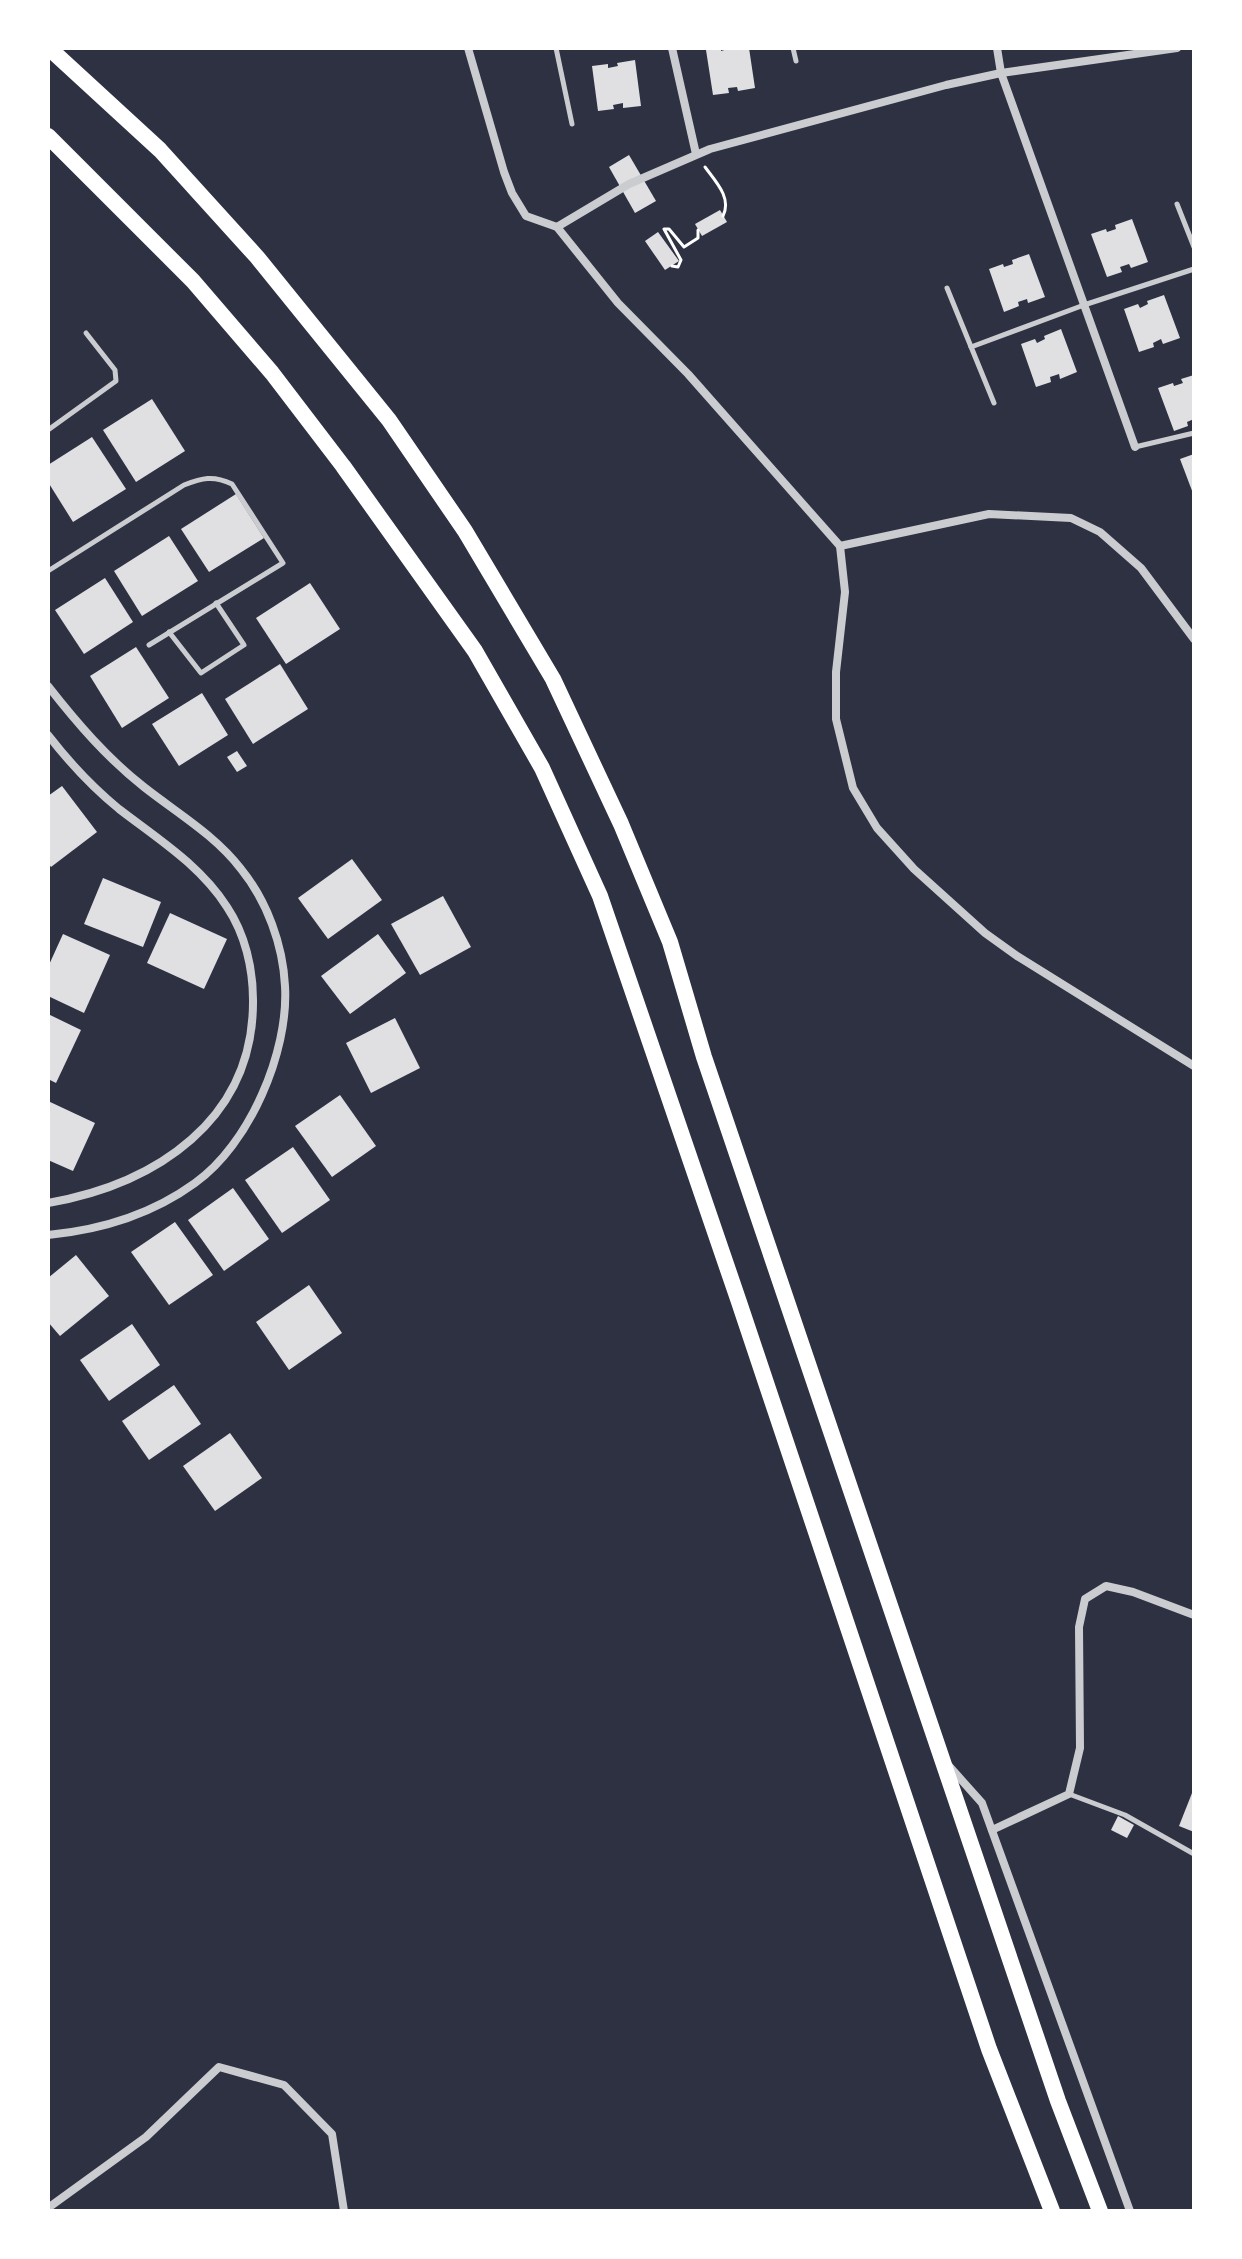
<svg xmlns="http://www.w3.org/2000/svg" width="1242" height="2259" viewBox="0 0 1242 2259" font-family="'Archivo Narrow',sans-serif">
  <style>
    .building { fill: #e0e0e3 }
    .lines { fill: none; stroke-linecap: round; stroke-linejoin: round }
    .path { stroke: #fff; stroke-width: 3 }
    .service { stroke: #caccd0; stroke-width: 5 }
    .minor { stroke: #caccd0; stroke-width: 8 }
    .trunk { stroke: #fff; stroke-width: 16 }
  </style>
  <rect width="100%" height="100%" fill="#2d3142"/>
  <g class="building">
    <polygon points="721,48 721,51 731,48 749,48 755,88 738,91 737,87 728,88 729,93 713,95 706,50"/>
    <polygon points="635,60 641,106 623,108 623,103 613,105 614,109 598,111 592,66 608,64 608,68 618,66 617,63"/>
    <polygon points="629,155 656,201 635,213 609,167"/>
    <polygon points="720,210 727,222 702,236 695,224"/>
    <polygon points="1132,219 1148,262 1131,268 1129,264 1120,267 1122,272 1107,277 1091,234 1106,229 1107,232 1116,229 1115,225"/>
    <polygon points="658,232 679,261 665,270 645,241"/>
    <polygon points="1029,254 1045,297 1028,303 1027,299 1018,302 1019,306 1004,312 989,269 1003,264 1004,267 1013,264 1012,260"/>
    <polygon points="1164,295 1180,338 1163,344 1161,339 1153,343 1154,347 1139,352 1124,309 1138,304 1140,308 1148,304 1147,301"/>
    <polygon points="1061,329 1077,372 1060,379 1059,374 1050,377 1051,382 1036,387 1021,344 1035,339 1037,343 1045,339 1044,336"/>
    <polygon points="1194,375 1194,419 1187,422 1188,426 1174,431 1158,388 1173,383 1174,386 1183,383 1181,379"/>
    <polygon points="152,399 185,451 136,482 103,430"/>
    <polygon points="92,437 126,489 73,522 48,482 48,465"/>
    <polygon points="1194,454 1194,496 1180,459"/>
    <polygon points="236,494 264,538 209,572 181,529"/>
    <polygon points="169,536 198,581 142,616 114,571"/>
    <polygon points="105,578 133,622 84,654 55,610"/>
    <polygon points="310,583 340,629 286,664 256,618"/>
    <polygon points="136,647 169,698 122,728 90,676"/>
    <polygon points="280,664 308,709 253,744 225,699"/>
    <polygon points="202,693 228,735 179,766 152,724"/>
    <polygon points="237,751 247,766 237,772 227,757"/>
    <polygon points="62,786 97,832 51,867 48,863 48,796"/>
    <polygon points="352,859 382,900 328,939 298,898"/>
    <polygon points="103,878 161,902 143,947 84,924"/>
    <polygon points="443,896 471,947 420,975 391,924"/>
    <polygon points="170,913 227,939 204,989 147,963"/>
    <polygon points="63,934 110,955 84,1013 48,996 48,967"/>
    <polygon points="378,934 406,973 350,1014 321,976"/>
    <polygon points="48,1014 81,1030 56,1083 48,1079"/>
    <polygon points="395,1018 420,1068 371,1093 346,1043"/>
    <polygon points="340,1095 376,1146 332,1177 295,1126"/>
    <polygon points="48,1101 95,1123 73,1171 48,1160"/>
    <polygon points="293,1147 330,1200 282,1233 245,1180"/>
    <polygon points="233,1188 269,1239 224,1271 188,1220"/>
    <polygon points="175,1222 213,1275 169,1305 131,1252"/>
    <polygon points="76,1255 109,1296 60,1336 48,1322 48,1278"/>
    <polygon points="309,1285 342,1333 289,1370 256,1322"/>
    <polygon points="132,1324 160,1365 109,1401 80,1360"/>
    <polygon points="174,1385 201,1424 149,1460 122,1421"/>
    <polygon points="230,1433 262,1478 215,1511 183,1466"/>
    <polygon points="1194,1788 1194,1832 1179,1826"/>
    <polygon points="1118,1816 1134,1825 1127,1838 1111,1830"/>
  </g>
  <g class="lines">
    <g class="path">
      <path d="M705 167C716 182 732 198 723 216"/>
      <polyline points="672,266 678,267 681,260 664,229 669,229 684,247 698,238 698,230"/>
    </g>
    <g class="service">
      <polyline points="556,48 572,124"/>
      <polyline points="793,48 796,61"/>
      <polyline points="1177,204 1194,247"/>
      <polyline points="947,288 994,403"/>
      <polyline points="971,347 1084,305 1194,269"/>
      <polyline points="48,430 116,381 115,370 86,333"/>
      <polyline points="1135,447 1194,433"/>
      <path d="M48 571 184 485C202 478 213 475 232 484L283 563 149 645"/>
      <polyline points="169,632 201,673 244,645 216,603"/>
      <polyline points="1069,1794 1125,1815 1194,1854"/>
    </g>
    <g class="minor">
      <polyline points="468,48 504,172 512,193 526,216 557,227 618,303 688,374 840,546 845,592 836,672 836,719 853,788 877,828 914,869 985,933 1017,956 1194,1066"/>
      <polyline points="672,48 696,154"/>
      <polyline points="997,48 1001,73 1135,447"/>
      <polyline points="557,227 629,184 710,149 946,85 1001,73 1177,48"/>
      <polyline points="840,546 989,514 1071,518 1100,532 1141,568 1194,639"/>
      <path d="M48 686C77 723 107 758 144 787 177 813 215 835 241 869 267 901 283 945 285 986 289 1052 249 1145 195 1183 151 1215 100 1230 48 1235"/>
      <path d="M48 735C69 762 92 787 119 809 158 839 200 865 227 907 245 934 253 968 253 1000 254 1120 156 1184 48 1203"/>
      <polyline points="949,1766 982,1803 1130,2211"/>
      <polyline points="992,1830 1069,1794 1080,1748 1079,1627 1085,1599 1106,1586 1133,1592 1194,1615"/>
      <polyline points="48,2208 146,2137 219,2067 284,2085 332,2134 344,2211"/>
    </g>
    <g class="trunk">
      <polyline points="49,48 160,150 257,257 389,420 465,531 553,679 621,824 670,942 704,1057 1058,2101 1100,2211"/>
      <polyline points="48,136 193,281 272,373 343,466 475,651 542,768 600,896 739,1302 989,2049 1052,2211"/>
    </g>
  </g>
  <rect width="1242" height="2259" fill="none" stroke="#ffffff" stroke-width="100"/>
</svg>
